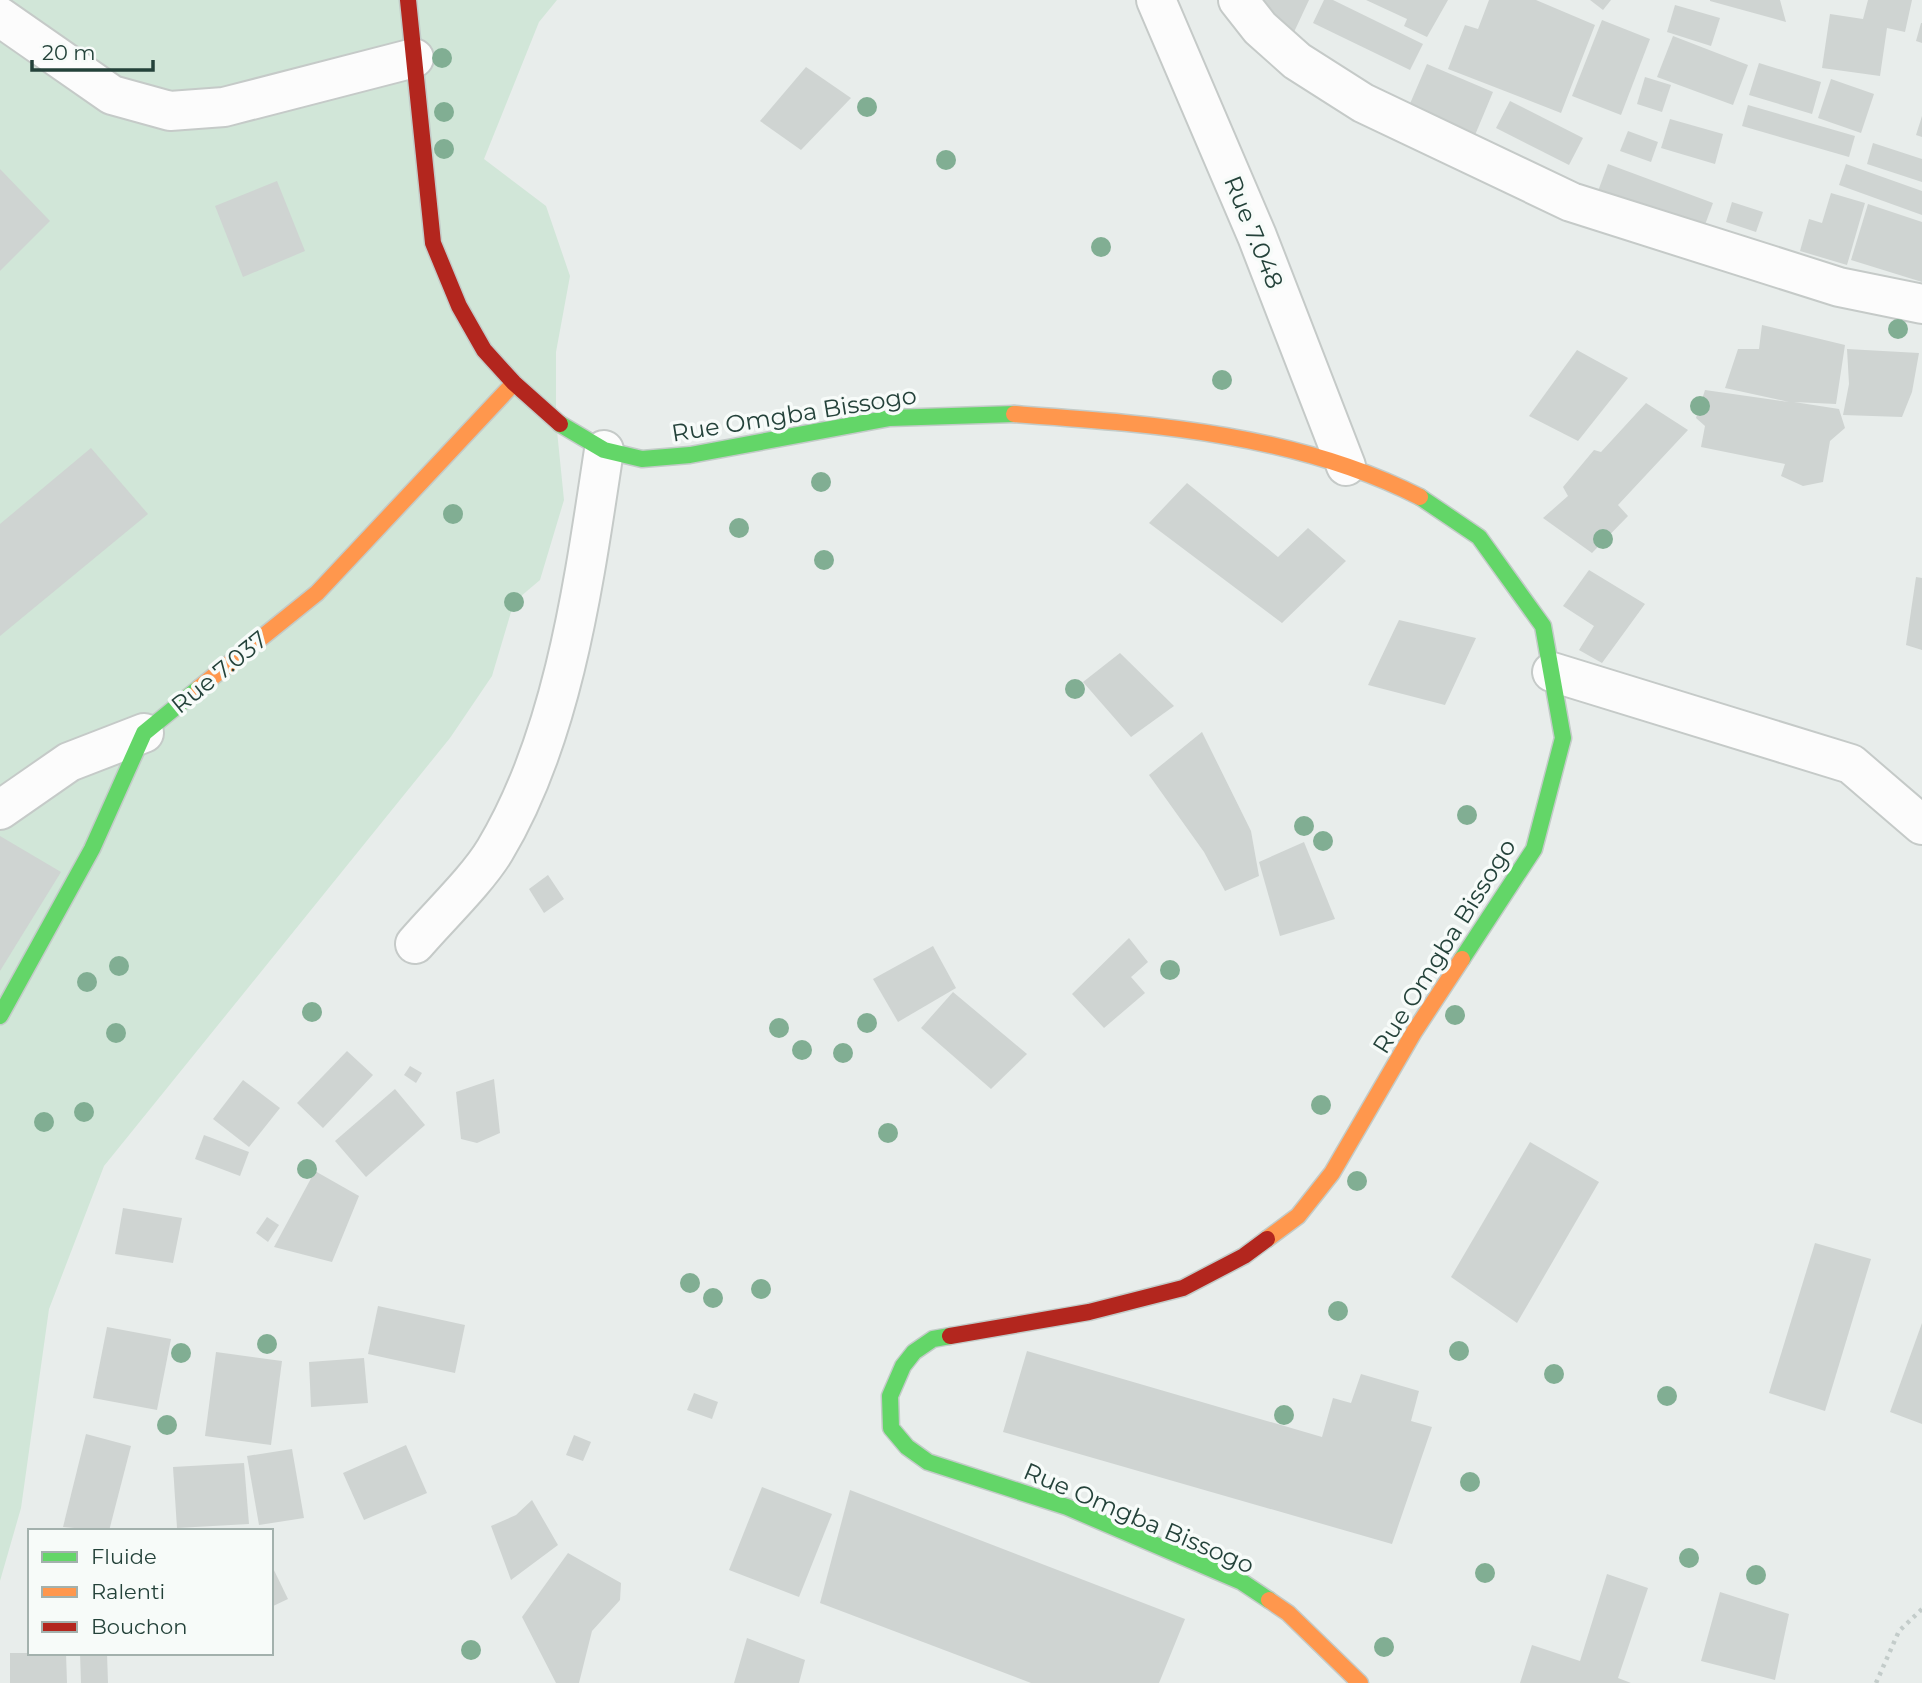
<svg xmlns="http://www.w3.org/2000/svg" width="1922" height="1683" viewBox="0 0 1922 1683" font-family="Montserrat,sans-serif">
  <style>
    .green { fill: #d1e6d8 }
    .building { fill: #cfd4d2 }
    .lines { fill: none; stroke-linecap: round; stroke-linejoin: round }
    .street-casing { stroke: #c5cac8; stroke-width: 42 }
    .fast-casing { stroke: #c3cbc8; stroke-width: 19 }
    .slow-casing { stroke: #c3cbc8; stroke-width: 19 }
    .jam-casing { stroke: #c3cbc8; stroke-width: 19 }
    .path { stroke: #c3ccca; stroke-width: 4.5; stroke-dasharray: 3.5 5; stroke-linecap: butt }
    .street { stroke: #fcfcfc; stroke-width: 38 }
    .fast { stroke: #63d668; stroke-width: 16 }
    .slow { stroke: #ff974d; stroke-width: 16 }
    .jam { stroke: #b3261e; stroke-width: 16 }
    .tree { fill: #81ae93 }
    .labels { text-anchor: middle; dominant-baseline: central; stroke-width: 7; stroke-linejoin: round; paint-order: stroke }
    .street-label { font-size: 24px; fill: #24423a; stroke: #f7fbf9 }
  </style>
  <rect width="100%" height="100%" fill="#e8edeb"/>
  <polygon class="green" points="0,0 557,0 539,22 484,159 546,206 570,276 556,352 556,421 564,500 540,580 514,602 492,676 450,738 104,1166 49,1309 21,1508 0,1581"/>
  <g class="building">
    <polygon points="1245,0 1309,0 1288,45"/>
    <polygon points="1324,0 1333,0 1423,44 1410,70 1313,23"/>
    <polygon points="1366,0 1448,0 1427,37 1404,26 1407,19"/>
    <polygon points="1489,0 1536,0 1595,25 1561,113 1448,69 1465,25 1478,29"/>
    <polygon points="1590,0 1611,0 1603,10"/>
    <polygon points="1710,0 1780,0 1786,22 1710,1"/>
    <polygon points="1868,0 1912,0 1905,32 1887,28 1880,76 1822,68 1830,14 1863,19"/>
    <polygon points="1675,5 1720,18 1711,46 1667,32"/>
    <polygon points="1602,20 1650,39 1621,115 1572,96"/>
    <polygon points="1921,23 1922,23 1922,43 1916,41"/>
    <polygon points="1673,36 1748,65 1733,105 1657,77"/>
    <polygon points="1759,63 1821,82 1812,114 1749,95"/>
    <polygon points="1427,64 1493,92 1475,135 1409,106"/>
    <polygon points="806,67 851,98 801,150 760,121"/>
    <polygon points="1645,77 1671,85 1662,112 1637,104"/>
    <polygon points="1831,79 1874,94 1861,133 1818,118"/>
    <polygon points="1510,101 1583,138 1569,165 1496,128"/>
    <polygon points="1748,105 1855,136 1849,157 1742,126"/>
    <polygon points="1922,116 1922,137 1916,135"/>
    <polygon points="1670,119 1723,134 1715,164 1661,148"/>
    <polygon points="1628,131 1658,142 1651,162 1620,151"/>
    <polygon points="1873,143 1922,159 1922,182 1867,164"/>
    <polygon points="1608,164 1713,203 1699,241 1594,202"/>
    <polygon points="1846,164 1922,191 1922,215 1839,185"/>
    <polygon points="0,169 50,221 0,271"/>
    <polygon points="277,181 305,251 243,277 215,206"/>
    <polygon points="1831,193 1865,203 1847,265 1800,251 1809,219 1822,223"/>
    <polygon points="1732,202 1763,212 1756,232 1726,222"/>
    <polygon points="1868,204 1922,222 1922,282 1851,260"/>
    <polygon points="1762,325 1845,345 1836,404 1794,402 1839,409 1845,428 1830,441 1823,482 1803,486 1781,476 1785,464 1701,447 1705,426 1696,418 1705,390 1789,402 1725,388 1738,349 1759,349"/>
    <polygon points="1847,349 1919,353 1912,392 1902,417 1843,415 1849,384"/>
    <polygon points="1577,350 1628,378 1578,441 1529,416"/>
    <polygon points="1646,403 1688,430 1618,505 1628,516 1592,553 1543,518 1568,496 1563,487 1594,450 1601,452"/>
    <polygon points="91,448 148,514 0,636 0,524"/>
    <polygon points="1187,483 1278,557 1308,528 1346,561 1282,623 1149,523"/>
    <polygon points="1589,570 1645,604 1602,663 1579,650 1594,626 1563,606"/>
    <polygon points="1916,577 1922,578 1922,650 1906,645"/>
    <polygon points="1399,620 1476,638 1445,705 1368,685"/>
    <polygon points="1120,653 1174,706 1131,737 1083,682"/>
    <polygon points="1202,732 1251,831 1259,876 1225,891 1204,852 1149,775"/>
    <polygon points="0,836 61,872 0,971"/>
    <polygon points="1304,842 1335,919 1280,936 1259,862"/>
    <polygon points="548,875 564,899 544,913 529,889"/>
    <polygon points="1129,938 1148,962 1131,977 1145,993 1104,1028 1072,994"/>
    <polygon points="933,946 956,988 898,1022 873,979"/>
    <polygon points="953,992 1027,1054 991,1089 921,1028"/>
    <polygon points="347,1051 373,1075 323,1128 297,1103"/>
    <polygon points="410,1066 422,1073 416,1083 404,1075"/>
    <polygon points="494,1079 500,1133 477,1143 461,1139 456,1092"/>
    <polygon points="243,1080 280,1108 249,1147 213,1119"/>
    <polygon points="395,1089 425,1125 366,1177 335,1141"/>
    <polygon points="204,1135 249,1152 240,1176 195,1159"/>
    <polygon points="1530,1142 1599,1182 1517,1323 1451,1277"/>
    <polygon points="315,1171 359,1196 332,1262 274,1247"/>
    <polygon points="123,1208 182,1218 173,1263 115,1254"/>
    <polygon points="267,1217 279,1225 268,1242 256,1233"/>
    <polygon points="1815,1243 1871,1259 1825,1411 1769,1393"/>
    <polygon points="378,1306 465,1325 455,1373 368,1354"/>
    <polygon points="1922,1323 1922,1424 1890,1412"/>
    <polygon points="107,1327 171,1339 157,1410 93,1398"/>
    <polygon points="1027,1351 1322,1437 1333,1398 1351,1403 1361,1374 1419,1391 1411,1421 1432,1427 1392,1544 1003,1432"/>
    <polygon points="216,1352 282,1361 271,1445 205,1436"/>
    <polygon points="364,1358 368,1403 311,1407 309,1362"/>
    <polygon points="694,1393 718,1402 712,1419 687,1410"/>
    <polygon points="86,1434 131,1446 109,1531 63,1527"/>
    <polygon points="574,1435 591,1442 583,1461 566,1455"/>
    <polygon points="406,1445 427,1493 364,1520 343,1473"/>
    <polygon points="292,1449 304,1518 259,1525 247,1456"/>
    <polygon points="244,1463 249,1524 177,1528 173,1467"/>
    <polygon points="762,1487 832,1514 799,1597 729,1570"/>
    <polygon points="850,1490 1185,1619 1159,1683 1031,1683 820,1603"/>
    <polygon points="532,1500 558,1545 511,1580 491,1526 516,1515"/>
    <polygon points="568,1553 621,1583 620,1600 592,1631 579,1683 556,1683 522,1617"/>
    <polygon points="271,1564 288,1599 271,1607"/>
    <polygon points="1607,1574 1648,1588 1618,1678 1631,1683 1520,1683 1532,1645 1580,1661"/>
    <polygon points="1720,1592 1789,1614 1775,1680 1701,1661"/>
    <polygon points="747,1638 805,1660 799,1683 734,1683"/>
    <polygon points="10,1653 66,1653 67,1683 10,1683"/>
    <polygon points="80,1653 107,1653 108,1683 81,1683"/>
  </g>
  <g class="lines">
    <g class="street-casing">
      <g id="street">
        <polyline points="1156,0 1257,236 1346,466"/>
        <polyline points="1238,0 1260,28 1297,61 1363,103 1571,202 1839,287 1922,304"/>
        <polyline points="0,17 112,95 170,111 224,107 414,58"/>
        <polyline points="1552,672 1851,764 1922,825"/>
        <polyline points="0,810 69,762 144,733"/>
        <path d="M415 944C439 916 477 880 495 850 564 735 584 581 604 450"/>
      </g>
    </g>
    <g class="fast-casing">
      <g id="fast">
        <polyline points="560,424 604,450 642,459 690,455 890,418 1014,414"/>
        <polyline points="1420,497 1479,537 1543,626 1563,738 1534,849 1462,959"/>
        <polyline points="0,1016 92,849 144,733 199,688"/>
        <polyline points="950,1336 933,1339 914,1352 903,1366 890,1396 891,1428 907,1447 928,1462 1067,1507 1242,1582 1269,1600"/>
      </g>
    </g>
    <g class="slow-casing">
      <g id="slow">
        <path d="M1014 414C1152 424 1294 433 1420 497"/>
        <polyline points="199,688 317,593 514,383"/>
        <polyline points="1267,1239 1298,1216 1332,1173 1414,1032 1462,959"/>
        <polyline points="1269,1600 1288,1613 1360,1683"/>
      </g>
    </g>
    <g class="jam-casing">
      <g id="jam">
        <polyline points="408,0 433,243 459,306 484,350 514,383 560,424"/>
        <polyline points="950,1336 1089,1312 1183,1288 1244,1256 1267,1239"/>
      </g>
    </g>
    <polyline class="path" points="1876,1683 1899,1631 1922,1609"/>
    <use href="#street" class="street"/>
    <use href="#fast" class="fast"/>
    <use href="#slow" class="slow"/>
    <use href="#jam" class="jam"/>
  </g>
  <g class="tree">
    <circle cx="442" cy="58" r="10"/>
    <circle cx="867" cy="107" r="10"/>
    <circle cx="444" cy="112" r="10"/>
    <circle cx="444" cy="149" r="10"/>
    <circle cx="946" cy="160" r="10"/>
    <circle cx="1101" cy="247" r="10"/>
    <circle cx="1898" cy="329" r="10"/>
    <circle cx="1222" cy="380" r="10"/>
    <circle cx="1700" cy="406" r="10"/>
    <circle cx="821" cy="482" r="10"/>
    <circle cx="453" cy="514" r="10"/>
    <circle cx="739" cy="528" r="10"/>
    <circle cx="1603" cy="539" r="10"/>
    <circle cx="824" cy="560" r="10"/>
    <circle cx="514" cy="602" r="10"/>
    <circle cx="1075" cy="689" r="10"/>
    <circle cx="1467" cy="815" r="10"/>
    <circle cx="1304" cy="826" r="10"/>
    <circle cx="1323" cy="841" r="10"/>
    <circle cx="119" cy="966" r="10"/>
    <circle cx="1170" cy="970" r="10"/>
    <circle cx="87" cy="982" r="10"/>
    <circle cx="312" cy="1012" r="10"/>
    <circle cx="1455" cy="1015" r="10"/>
    <circle cx="867" cy="1023" r="10"/>
    <circle cx="779" cy="1028" r="10"/>
    <circle cx="116" cy="1033" r="10"/>
    <circle cx="802" cy="1050" r="10"/>
    <circle cx="843" cy="1053" r="10"/>
    <circle cx="1321" cy="1105" r="10"/>
    <circle cx="84" cy="1112" r="10"/>
    <circle cx="44" cy="1122" r="10"/>
    <circle cx="888" cy="1133" r="10"/>
    <circle cx="307" cy="1169" r="10"/>
    <circle cx="1357" cy="1181" r="10"/>
    <circle cx="690" cy="1283" r="10"/>
    <circle cx="761" cy="1289" r="10"/>
    <circle cx="713" cy="1298" r="10"/>
    <circle cx="1338" cy="1311" r="10"/>
    <circle cx="267" cy="1344" r="10"/>
    <circle cx="1459" cy="1351" r="10"/>
    <circle cx="181" cy="1353" r="10"/>
    <circle cx="1554" cy="1374" r="10"/>
    <circle cx="1667" cy="1396" r="10"/>
    <circle cx="1284" cy="1415" r="10"/>
    <circle cx="167" cy="1425" r="10"/>
    <circle cx="1470" cy="1482" r="10"/>
    <circle cx="1689" cy="1558" r="10"/>
    <circle cx="1485" cy="1573" r="10"/>
    <circle cx="1756" cy="1575" r="10"/>
    <circle cx="1384" cy="1647" r="10"/>
    <circle cx="471" cy="1650" r="10"/>
  </g>
  <g class="labels">
    <g class="street-label">
      <text transform="translate(1254 232) rotate(68)">Rue 7.048</text>
      <text transform="translate(794 414) rotate(-9)">Rue Omgba Bissogo</text>
      <text transform="translate(219 672) rotate(-39)">Rue 7.037</text>
      <text transform="translate(1444 946) rotate(-58)">Rue Omgba Bissogo</text>
      <text transform="translate(1139 1518) rotate(23)">Rue Omgba Bissogo</text>
    </g>
  </g>
  <rect x="28" y="1529" width="245" height="126" fill="#f7fbf9" stroke="#a3b1ad" stroke-width="2"/>
  <rect x="42" y="1552" width="35" height="10" fill="#63d668" stroke="#a3b1ad" stroke-width="2"/>
  <text x="91" y="1564" font-size="21" fill="#24423a">Fluide</text>
  <rect x="42" y="1587" width="35" height="10" fill="#ff974d" stroke="#a3b1ad" stroke-width="2"/>
  <text x="91" y="1599" font-size="21" fill="#24423a">Ralenti</text>
  <rect x="42" y="1622" width="35" height="10" fill="#b3261e" stroke="#a3b1ad" stroke-width="2"/>
  <text x="91" y="1634" font-size="21" fill="#24423a">Bouchon</text>
  <path d="M32 60v10h121v-10" fill="none" stroke="#24423a" stroke-width="3.5"/>
  <text x="42" y="60" font-size="21" fill="#24423a" stroke="#f7fbf9" stroke-width="5" paint-order="stroke">20 m</text>
</svg>
